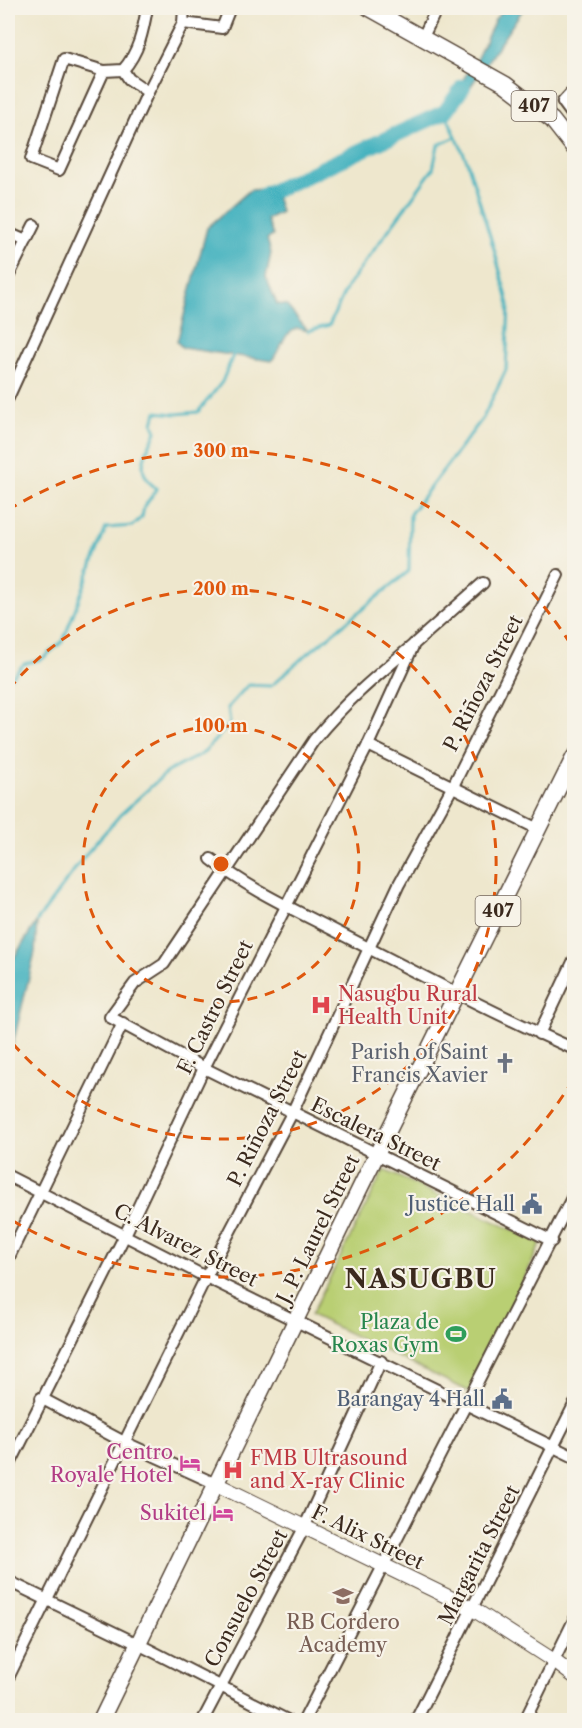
<svg xmlns="http://www.w3.org/2000/svg" width="582" height="1728" viewBox="0 0 582 1728" font-family="'Libre Caslon Text',serif">
  <style>
    .green { fill: #b9cf73; stroke: #7a7c48; stroke-width: 1.5 }
    .water { fill: #44b2bf; stroke: #406e6e; stroke-width: 1.5 }
    .lines { fill: none; stroke-linecap: round; stroke-linejoin: round }
    .stream { stroke: #44b2bf; stroke-width: 3 }
    .river { stroke: #44b2bf; stroke-width: 16 }
    .street-casing { stroke: #564638; stroke-width: 14 }
    .secondary-casing { stroke: #564638; stroke-width: 16 }
    .primary-casing { stroke: #564638; stroke-width: 18 }
    .street { stroke: #fff; stroke-width: 10 }
    .secondary { stroke: #fff; stroke-width: 14 }
    .primary { stroke: #fff; stroke-width: 15 }
    .ring { fill: none; stroke: #df570d; stroke-width: 3; stroke-dasharray: 10 8 }
    .labels { text-anchor: middle; dominant-baseline: central; stroke-width: 4.5; stroke-linejoin: round; paint-order: stroke }
    .shield { fill: #f7f3e8; stroke: #73665b; stroke-width: 1.5 }
    .shield-label { font-size: 18px; font-weight: bold; fill: #3b2a1e }
    .street-label { font-size: 20px; fill: #3b2a1e; stroke: #f7f3e8 }
    .health-label { font-size: 20px; fill: #be3a42; stroke: #f7f3e8; text-anchor: start }
    .worship-label { font-size: 20px; fill: #5b616d; stroke: #f7f3e8; text-anchor: end }
    .service-label { font-size: 20px; fill: #4e5e75; stroke: #f7f3e8; text-anchor: end }
    .leisure-label { font-size: 20px; fill: #27864d; stroke: #f7f3e8; text-anchor: end }
    .hotel-label { font-size: 20px; fill: #b23c85; stroke: #f7f3e8; text-anchor: end }
    .education-label { font-size: 20px; fill: #785e54; stroke: #f7f3e8 }
    .district-label { font-size: 26px; font-weight: bold; letter-spacing: 1.5px; fill: #3b2a1e; stroke: #f7f3e8 }
    .centre { fill: #df570d; stroke: #f7f3e8; stroke-width: 3 }
    .ring-label { font-size: 18px; text-anchor: middle; font-weight: bold; fill: #df570d; stroke: #f7f3e8; stroke-width: 4.5; stroke-linejoin: round; paint-order: stroke }
  </style>
  <rect width="100%" height="100%" fill="#f7f3e8"/>
  <filter id="ink" filterUnits="userSpaceOnUse"><feTurbulence type="fractalNoise" baseFrequency=".0167" numOctaves="2"/><feDisplacementMap in="SourceGraphic" scale="12" xChannelSelector="R" yChannelSelector="G"/><feConvolveMatrix kernelMatrix="1 2 1 2 8 2 1 2 1" color-interpolation-filters="sRGB"/></filter>
  <filter id="wash" filterUnits="userSpaceOnUse"><feTurbulence type="fractalNoise" baseFrequency=".008" numOctaves="4" result="noise"/><feDisplacementMap in="SourceGraphic" scale="24" xChannelSelector="R" yChannelSelector="G"/><feGaussianBlur stdDeviation="1.35" result="paint"/><feColorMatrix in="noise" values="0 0 0 0 0 0 0 0 0 0 0 0 0 0 0 0 0 1.4 0 .05"/><feComposite in="paint" operator="in"/></filter>
  <g filter="url(#wash)">
    <rect width="100%" height="100%" fill="#eee7cd"/>
    <polygon class="green" points="384,1170 541,1243 470,1392 311,1315"/>
    <g class="water">
      <polygon points="506,8 524,8 460,102 446,105 476,60 496,18"/>
      <polygon points="264,189 277,199 281,212 267,219 273,236 267,239 271,253 266,277 277,304 286,305 308,331 297,328 287,335 272,361 183,348 177,342 207,228 250,190"/>
      <polygon points="37,921 35,952 13,1044 8,1041 8,967"/>
    </g>
    <g class="lines">
      <g class="stream">
        <polyline points="308,331 329,325 347,287 433,169 438,145 456,137"/>
        <path d="M8 680 24 664 42 659 63 641 106 528 132 526 142 517 144 507 157 489C133 471 145 454 156 432L153 423 156 412 176 414 198 412 222 382 234 353"/>
        <polyline points="37,921 86,854 121,814 167,772 202,754 230,724 228,707 248,685 271,686 300,660 409,571 410,514 483,418 506,370 509,305 494,249 467,161 445,112"/>
      </g>
      <polyline class="river" points="249,204 264,195 445,112 463,87"/>
    </g>
  </g>
  <g filter="url(#ink)">
    <g class="lines">
      <g class="street-casing">
        <g id="street">
          <polyline points="183,23 222,28 230,8"/>
          <polyline points="423,37 437,8"/>
          <polyline points="123,70 129,79 148,92"/>
          <path d="M104 71 64 59 31 159 59 170 104 71 123 70C139 52 143 31 147 8"/>
          <polyline points="574,90 563,102 574,117"/>
          <polyline points="8,233 26,241"/>
          <polyline points="8,277 34,225"/>
          <polyline points="8,398 148,92 183,23 184,8"/>
          <path d="M412 646C375 677 345 702 314 740L164 964 135 983 110 1017 204 1068 552 1241"/>
          <polyline points="368,745 538,829"/>
          <path d="M211 859C251 891 300 912 345 936 421 975 497 1015 574 1049"/>
          <polyline points="539,1034 574,960"/>
          <polyline points="8,1176 206,1277 574,1457"/>
          <polyline points="8,1259 123,1023"/>
          <polyline points="41,1398 124,1442 216,1484"/>
          <polyline points="8,1468 125,1235 204,1068 368,745 414,644 483,583"/>
          <polyline points="8,1581 138,1644 287,1720"/>
          <polyline points="8,1678 206,1277 292,1113 399,884 453,786 558,575"/>
          <polyline points="203,1720 304,1528 381,1361"/>
          <polyline points="304,1720 574,1194"/>
          <polyline points="416,1720 574,1405"/>
          <polyline points="525,1720 574,1620"/>
        </g>
      </g>
      <g class="secondary-casing">
        <polyline id="secondary" points="216,1484 473,1609 554,1661 574,1676"/>
      </g>
      <g class="primary-casing">
        <g id="primary">
          <polyline points="369,8 505,84 552,120 574,148"/>
          <polyline points="101,1720 362,1184 574,757"/>
        </g>
      </g>
      <use href="#street" class="street"/>
      <use href="#secondary" class="secondary"/>
      <use href="#primary" class="primary"/>
    </g>
  </g>
  <g class="ring">
    <circle cx="221" cy="864" r="138"/>
    <path d="M9 689A275 275 0 1 1 9 1039"/>
    <path d="M573 1080A413 413 0 0 1 8 1218M8 510A413 413 0 0 1 573 648"/>
  </g>
  <defs>
    <g id="hospital-bare" transform="scale(1.62)"><path d="M-5-5h3v3.5h4V-5h3V5h-3V1.5h-4V5h-3Z" fill="#e0444e" stroke="#f7f3e8" stroke-width="2.5" paint-order="stroke"/></g>
    <g id="church-bare" transform="scale(1.62)"><path d="M-1.2-6h2.4v3.5h3.3v2.4h-3.3V6h-2.4V-.1h-3.3v-2.4h3.3Z" fill="#6b7280" stroke="#f7f3e8" stroke-width="2.5" paint-order="stroke"/></g>
    <g id="civic-bare" transform="scale(1.62)"><path d="M-.6-6.5H3V-4.5H.6V-3L4-1V1h2V6H-6V1h2V-1L-.6-3ZM-1.2 2.5V6h2.4V2.5Z" fill="#5c6f8a" stroke="#f7f3e8" stroke-width="2.5" paint-order="stroke"/></g>
    <g id="stadium-bare" transform="scale(1.62)"><path d="M0-5a6.5 5 0 1 0 0 10a6.5 5 0 1 0 0-10ZM-3.5-1.8h7v3.6h-7Z" fill="#2e9e5b" stroke="#f7f3e8" stroke-width="2.5" paint-order="stroke"/></g>
    <g id="hotel-bare" transform="scale(1.62)"><path d="M-6-4.5h1.5V1H6V5H4.5V3h-9V5H-6ZM-4 0a1.8 1.8 0 1 1 3.6 0ZM.5 0V-2.5h3Q6-2.5 6 0Z" fill="#d1479c" stroke="#f7f3e8" stroke-width="2.5" paint-order="stroke"/></g>
    <g id="school-bare" transform="scale(1.62)"><path d="M0-5L7-2L0 1L-7-2ZM-4 1L0 2.5L4 1V4Q0 6-4 4Z" fill="#8d6e63" stroke="#f7f3e8" stroke-width="2.5" paint-order="stroke"/></g>
  </defs>
  <g fill-rule="evenodd">
    <use href="#hospital-bare" x="321" y="1005"/>
    <use href="#church-bare" x="505" y="1063"/>
    <use href="#civic-bare" x="532" y="1204"/>
    <use href="#stadium-bare" x="456" y="1334"/>
    <use href="#civic-bare" x="502" y="1399"/>
    <use href="#hotel-bare" x="190" y="1463"/>
    <use href="#hospital-bare" x="233" y="1470"/>
    <use href="#hotel-bare" x="223" y="1513"/>
    <use href="#school-bare" x="343" y="1596"/>
  </g>
  <g class="labels">
    <g class="shield">
      <rect x="511.5" y="91" width="45" height="30" rx="4.5"/>
      <rect x="475.5" y="896" width="45" height="30" rx="4.5"/>
    </g>
    <g class="shield-label">
      <text x="534" y="106">407</text>
      <text x="498" y="911">407</text>
    </g>
    <g class="street-label">
      <text transform="translate(483 683) rotate(-63)">P. Riñoza Street</text>
      <text transform="translate(215 1007) rotate(-64)">F. Castro Street</text>
      <text transform="translate(267 1118) rotate(-63)">P. Riñoza Street</text>
      <text transform="translate(376 1134) rotate(26)">Escalera Street</text>
      <text transform="translate(318 1229) rotate(-64)">J. P. Laurel Street</text>
      <text transform="translate(186 1245) rotate(27)">C. Alvarez Street</text>
      <text transform="translate(368 1537) rotate(26)">F. Alix Street</text>
      <text transform="translate(479 1555) rotate(-63)">Margarita Street</text>
      <text transform="translate(246 1598) rotate(-62)">Consuelo Street</text>
    </g>
    <g class="health-label">
      <text x="338" y="994">Nasugbu Rural<tspan x="338" dy="23">Health Unit</tspan></text>
      <text x="250" y="1458">FMB Ultrasound<tspan x="250" dy="23">and X-ray Clinic</tspan></text>
    </g>
    <g class="worship-label">
      <text x="488" y="1052">Parish of Saint<tspan x="488" dy="23">Francis Xavier</tspan></text>
    </g>
    <g class="service-label">
      <text x="515" y="1204">Justice Hall</text>
      <text x="485" y="1399">Barangay 4 Hall</text>
    </g>
    <g class="leisure-label">
      <text x="439" y="1322">Plaza de<tspan x="439" dy="23">Roxas Gym</tspan></text>
    </g>
    <g class="hotel-label">
      <text x="173" y="1452">Centro<tspan x="173" dy="23">Royale Hotel</tspan></text>
      <text x="206" y="1513">Sukitel</text>
    </g>
    <g class="education-label">
      <text x="343" y="1622">RB Cordero<tspan x="343" dy="23">Academy</tspan></text>
    </g>
    <g class="district-label">
      <text x="421" y="1279">NASUGBU</text>
    </g>
  </g>
  <circle cx="221" cy="864" r="9" class="centre"/>
  <g class="ring-label">
    <text x="221" y="457">300 m</text>
    <text x="221" y="595">200 m</text>
    <text x="221" y="732">100 m</text>
  </g>
  <rect width="582" height="1728" fill="none" stroke="#f7f3e8" stroke-width="30"/>
</svg>
